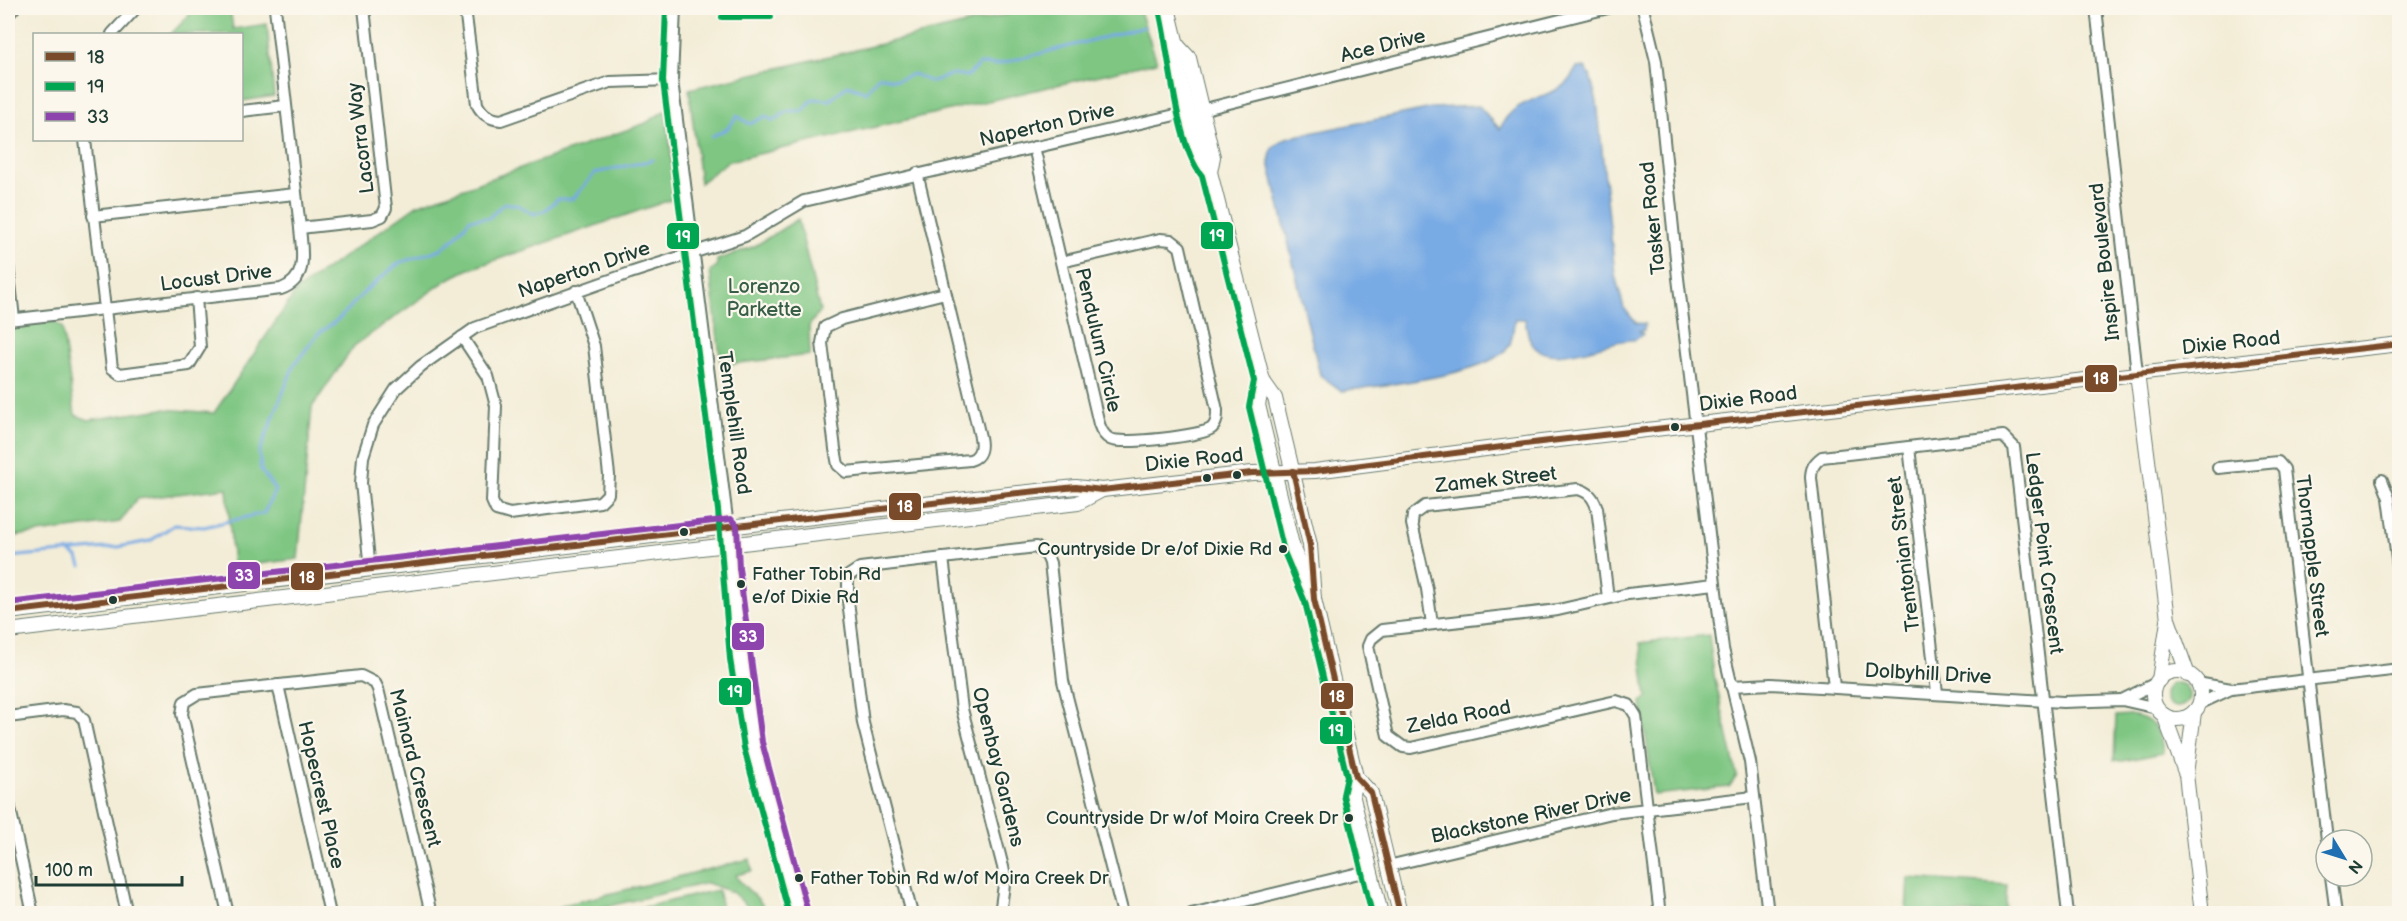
<svg xmlns="http://www.w3.org/2000/svg" width="2407" height="921" viewBox="0 0 2407 921" font-family="'Balsamiq Sans',sans-serif">
  <style>
    .green { fill: #7ec682; stroke: #4e825b; stroke-width: 1.5 }
    .water { fill: #78aae4; stroke: #4c748c; stroke-width: 1.5 }
    .lines { fill: none; stroke-linecap: round; stroke-linejoin: round }
    .stream { stroke: #78aae4; stroke-width: 3 }
    .street-casing { stroke: #697b6d; stroke-width: 14 }
    .secondary-casing { stroke: #697b6d; stroke-width: 16 }
    .street { stroke: #fff; stroke-width: 10 }
    .secondary { stroke: #fff; stroke-width: 14 }
    .bus-1-casing { stroke: #fbf7ec; stroke-width: 10 }
    .bus-2-casing { stroke: #fbf7ec; stroke-width: 10 }
    .bus-3-casing { stroke: #fbf7ec; stroke-width: 10 }
    .bus-1 { stroke: #7a4b2a; stroke-width: 6 }
    .bus-2 { stroke: #00a651; stroke-width: 6 }
    .bus-3 { stroke: #8e44ad; stroke-width: 6 }
    .bus-dot { fill: #1f3d34; stroke: #fbf7ec; stroke-width: 2 }
    .labels { text-anchor: middle; dominant-baseline: central; stroke-width: 4.5; stroke-linejoin: round; paint-order: stroke }
    .bus-label { font-size: 18px; fill: #1f3d34; stroke: #fbf7ec; text-anchor: end }
    .street-label { font-size: 20px; fill: #1f3d34; stroke: #fbf7ec }
    .park-label { font-size: 20px; fill: #375f48; stroke: #fbf7ec }
    .line-badge { stroke: #fbf7ec; stroke-width: 2 }
    .badge-label { font-size: 16px; text-anchor: middle; font-weight: bold; fill: #fff }
  </style>
  <rect width="100%" height="100%" fill="#fbf7ec"/>
  <filter id="ink" filterUnits="userSpaceOnUse"><feTurbulence type="fractalNoise" baseFrequency=".0167" numOctaves="2"/><feDisplacementMap in="SourceGraphic" scale="12" xChannelSelector="R" yChannelSelector="G"/><feConvolveMatrix kernelMatrix="1 2 1 2 8 2 1 2 1" color-interpolation-filters="sRGB"/></filter>
  <filter id="wash" filterUnits="userSpaceOnUse"><feTurbulence type="fractalNoise" baseFrequency=".008" numOctaves="4" result="noise"/><feDisplacementMap in="SourceGraphic" scale="24" xChannelSelector="R" yChannelSelector="G"/><feGaussianBlur stdDeviation="1.35" result="paint"/><feColorMatrix in="noise" values="0 0 0 0 0 0 0 0 0 0 0 0 0 0 0 0 0 1.4 0 .05"/><feComposite in="paint" operator="in"/></filter>
  <g filter="url(#wash)">
    <rect width="100%" height="100%" fill="#f3edd7"/>
    <g class="green">
      <polygon points="196,8 230,8 233,29 267,24 274,96 242,101 242,34 171,34"/>
      <polygon points="1035,8 1139,8 1157,62 750,156 727,162 700,183 689,89"/>
      <polygon points="666,110 676,198 467,270 447,280 354,346 312,407 298,559 233,567 227,488 137,499 120,522 8,537 8,326 53,321 62,327 75,415 89,420 163,409 214,413 297,290 417,205 646,123"/>
      <polygon points="798,219 820,311 809,326 810,355 721,365 710,271 717,266 717,260 755,246"/>
      <polygon points="1709,635 1714,675 1737,776 1729,787 1654,795 1641,702 1647,698 1640,643"/>
      <circle cx="2177" cy="695" r="12"/>
      <path d="M2129 715C2153 717 2161 731 2163 753L2123 761 2114 760 2116 716Z"/>
      <path d="M750 859 752 871 736 875C740 887 760 895 767 913H750L746 905 732 892 707 883 579 913H553L564 905Z"/>
      <polygon points="1908,878 2007,885 2005,913 1906,913"/>
      <polygon points="718,890 723,913 619,913"/>
    </g>
    <path class="water" d="M1584 67 1590 75 1597 102 1615 275 1624 308 1636 323 1645 324 1644 330 1639 331 1643 334 1635 340C1611 337 1547 373 1531 342 1527 336 1527 326 1525 319H1515C1513 326 1513 339 1509 346 1490 376 1378 385 1342 391L1320 375 1269 162 1272 148 1286 138 1432 108 1479 106 1500 129C1511 101 1539 100 1562 87 1568 84 1572 74 1577 68Z"/>
    <g class="lines">
      <g class="stream">
        <polyline points="712,136 727,129 737,116 750,124 766,116 773,121 788,111 803,111 813,99 830,100 848,85 866,92 879,76 897,80 914,74 931,82 953,74 968,76 979,64 995,65 1144,27"/>
        <polyline points="70,552 78,558 81,566"/>
        <polyline points="8,557 118,547 150,541 174,525 204,527 264,513 275,490 261,470 259,453 294,365 318,334 340,318 366,290 399,263 441,249 454,239 470,219 489,218 504,203 518,205 533,214 544,211 558,199 573,199 595,173 653,160"/>
      </g>
    </g>
  </g>
  <g filter="url(#ink)">
    <g class="lines">
      <g class="street-casing">
        <g id="street">
          <path d="M465 8 477 104C482 114 489 119 501 120L610 82 672 80"/>
          <polyline points="675,8 672,80 728,527"/>
          <polyline points="722,8 771,8"/>
          <polyline points="1643,8 1656,61 1678,278 1723,649 1750,762 1768,914"/>
          <polyline points="2096,8 2137,373"/>
          <polyline points="8,15 14,8"/>
          <polyline points="112,34 136,8"/>
          <polyline points="1201,110 1608,8"/>
          <polyline points="242,111 285,106"/>
          <polyline points="85,140 112,368 120,374 189,365 200,347 196,298"/>
          <path d="M1034 147 1099 424C1101 430 1104 436 1110 439 1121 445 1203 436 1212 428 1217 423 1217 417 1217 410L1180 247 1171 240 1160 239 1061 262"/>
          <path d="M917 173 980 437C982 447 981 457 970 460L846 472 838 465 835 449 822 343 825 327 842 319 945 293"/>
          <polyline points="93,216 295,194"/>
          <polyline points="300,228 372,220 382,216 386,208 364,8"/>
          <polyline points="8,265 14,319"/>
          <path d="M8 320 281 289C309 279 302 252 300 228L275 8"/>
          <polyline points="462,337 488,376 496,406 492,501 496,510 510,514 600,502 608,494 609,475 594,346 576,291"/>
          <polyline points="1909,447 1937,693"/>
          <polyline points="2218,468 2278,462 2284,469 2327,840"/>
          <polyline points="2382,480 2389,498 2400,581"/>
          <polyline points="943,558 962,709 1003,867 1005,877 1000,914"/>
          <polyline points="370,569 361,483 363,457 373,425 396,389 421,366 475,328 630,273 745,236 804,201 1188,112"/>
          <path d="M1432 624 1427 589 1412 524 1413 515 1425 506 1578 489C1589 492 1593 497 1597 508L1608 598"/>
          <polyline points="2197,683 2231,689"/>
          <polyline points="278,685 330,914"/>
          <polyline points="1731,686 1771,684 2063,702 2122,700 2157,708"/>
          <path d="M1834 687 1811 478C1811 468 1814 463 1822 457L2003 436 2014 447 2068 914"/>
          <polyline points="2122,700 2156,683"/>
          <polyline points="2199,704 2231,689 2400,669"/>
          <polyline points="8,717 63,710 77,712 84,720 127,914"/>
          <polyline points="8,799 33,914"/>
          <polyline points="1388,866 1612,813 1754,797"/>
          <polyline points="2331,876 2336,914"/>
          <polyline points="228,914 182,714 184,702 197,694 361,676 375,683 378,689 431,914"/>
          <polyline points="912,914 863,723 848,601 848,576 860,568 1036,547 1047,556 1050,563 1063,681 1123,914"/>
          <polyline points="1191,914 1371,870"/>
          <polyline points="1658,914 1659,907 1636,716 1629,705 1616,701 1411,748 1403,747 1388,736 1368,646 1371,639 1382,630 1558,610 1628,594 1715,584"/>
        </g>
      </g>
      <g class="secondary-casing">
        <g id="secondary">
          <polyline points="1168,8 1177,45 1176,62 1200,160 1210,172 1263,381 1275,398 1310,545 1314,599"/>
          <polyline points="1177,45 1189,58 1213,157 1210,172"/>
          <polyline points="2137,373 2168,619 2188,675"/>
          <polyline points="1263,381 1258,405 1293,549 1314,599 1356,777 1352,794 1381,914"/>
          <polyline points="728,538 743,679 753,744 799,914"/>
          <polyline points="8,612 1009,494 1076,487 1102,490 1252,473 1315,471 1541,442 2400,344"/>
          <polyline points="8,631 1078,503 1102,490"/>
          <circle cx="2177" cy="695" r="24"/>
          <polyline points="2159,680 2168,621"/>
          <polyline points="2194,712 2186,774 2202,914"/>
          <polyline points="2164,715 2185,772"/>
          <polyline points="1356,777 1371,793 1400,914"/>
        </g>
      </g>
      <use href="#street" class="street"/>
      <use href="#secondary" class="secondary"/>
      <g class="bus-1-casing">
        <g id="bus-1">
          <polyline points="1293,471 1310,545 1314,599 1356,777 1371,793 1400,914"/>
          <polyline points="8,612 1009,494 1076,487 1102,490 1252,473 1315,471 1541,442 2400,344"/>
        </g>
      </g>
      <g class="bus-2-casing">
        <g id="bus-2">
          <polyline points="666,8 663,81 718,510 730,659 744,748 789,914"/>
          <path d="M1159 10C1170 53 1175 144 1202 176L1254 381 1249 407 1284 552 1305 602 1347 777 1343 795 1372 914"/>
          <polyline points="722,17 771,17"/>
        </g>
      </g>
      <g class="bus-3-casing">
        <polyline id="bus-3" points="8,603 731,519 737,526 739,568 762,742 808,912"/>
      </g>
      <use href="#bus-1" class="bus-1"/>
      <use href="#bus-2" class="bus-2"/>
      <use href="#bus-3" class="bus-3"/>
    </g>
  </g>
  <g class="bus-dot">
    <circle cx="1675" cy="427" r="5"/>
    <circle cx="1237" cy="475" r="5"/>
    <circle cx="1207" cy="478" r="5"/>
    <circle cx="684" cy="532" r="5"/>
    <circle cx="1283" cy="549" r="5"/>
    <circle cx="741" cy="584" r="5"/>
    <circle cx="113" cy="600" r="5"/>
    <circle cx="1349" cy="818" r="5"/>
    <circle cx="799" cy="878" r="5"/>
  </g>
  <g class="labels">
    <g class="bus-label">
      <text x="1272" y="549">Countryside Dr e/of Dixie Rd</text>
      <text x="752" y="574" text-anchor="start">Father Tobin Rd<tspan x="752" dy="23">e/of Dixie Rd</tspan></text>
      <text x="1338" y="818">Countryside Dr w/of Moira Creek Dr</text>
      <text x="810" y="878" text-anchor="start">Father Tobin Rd w/of Moira Creek Dr</text>
    </g>
    <g class="street-label">
      <text transform="translate(1383 46) rotate(-14)">Ace Drive</text>
      <text transform="translate(1047 125) rotate(-13)">Naperton Drive</text>
      <text transform="translate(361 138) rotate(-97)">Lacorra Way</text>
      <text transform="translate(1653 218) rotate(-96)">Tasker Road</text>
      <text transform="translate(2105 262) rotate(-96)">Inspire Boulevard</text>
      <text transform="translate(584 270) rotate(-19)">Naperton Drive</text>
      <text transform="translate(216 278) rotate(-7)">Locust Drive</text>
      <text transform="translate(1098 340) rotate(77)">Pendulum Circle</text>
      <text transform="translate(2231 343) rotate(-6)">Dixie Road</text>
      <text transform="translate(1748 399) rotate(-7)">Dixie Road</text>
      <text transform="translate(734 423) rotate(82)">Templehill Road</text>
      <text transform="translate(1194 460) rotate(-6)">Dixie Road</text>
      <text transform="translate(1496 480) rotate(-6)">Zamek Street</text>
      <text transform="translate(2044 553) rotate(83)">Ledger Point Crescent</text>
      <text transform="translate(1904 554) rotate(-97)">Trentonian Street</text>
      <text transform="translate(2312 556) rotate(83)">Thornapple Street</text>
      <text transform="translate(1928 674) rotate(3)">Dolbyhill Drive</text>
      <text transform="translate(1459 717) rotate(-11)">Zelda Road</text>
      <text transform="translate(998 767) rotate(76)">Openbay Gardens</text>
      <text transform="translate(415 768) rotate(76)">Mainard Crescent</text>
      <text transform="translate(321 795) rotate(77)">Hopecrest Place</text>
      <text transform="translate(1531 816) rotate(-12)">Blackstone River Drive</text>
    </g>
    <g class="park-label">
      <text x="764" y="287">Lorenzo<tspan x="764" dy="23">Parkette</tspan></text>
    </g>
  </g>
  <g class="line-badge">
    <rect x="1200" y="221" width="34" height="29" rx="6" fill="#00a651"/>
    <rect x="666" y="222" width="34" height="28" rx="6" fill="#00a651"/>
    <rect x="2084" y="364" width="34" height="29" rx="6" fill="#7a4b2a"/>
    <rect x="888" y="492" width="34" height="29" rx="6" fill="#7a4b2a"/>
    <rect x="227" y="561" width="34" height="29" rx="6" fill="#8e44ad"/>
    <rect x="290" y="562" width="34" height="29" rx="6" fill="#7a4b2a"/>
    <rect x="731" y="622" width="34" height="29" rx="6" fill="#8e44ad"/>
    <rect x="718" y="677" width="34" height="29" rx="6" fill="#00a651"/>
    <rect x="1320" y="682" width="34" height="28" rx="6" fill="#7a4b2a"/>
    <rect x="1319" y="716" width="34" height="29" rx="6" fill="#00a651"/>
  </g>
  <g class="badge-label">
    <text x="1217" y="241">19</text>
    <text x="683" y="242">19</text>
    <text x="2101" y="384">18</text>
    <text x="905" y="512">18</text>
    <text x="244" y="581">33</text>
    <text x="307" y="583">18</text>
    <text x="748" y="642">33</text>
    <text x="735" y="697">19</text>
    <text x="1337" y="702">18</text>
    <text x="1336" y="736">19</text>
  </g>
  <rect width="2407" height="921" fill="none" stroke="#fbf7ec" stroke-width="30"/>
  <rect x="33" y="33" width="210" height="108" fill="#fbf7ec" stroke="#a3ada2" stroke-width="1.5"/>
  <rect x="45" y="52" width="30" height="9" fill="#7a4b2a" stroke="#a3ada2" stroke-width="1.5"/>
  <text x="87" y="63" font-size="18" fill="#1f3d34">18</text>
  <rect x="45" y="82" width="30" height="9" fill="#00a651" stroke="#a3ada2" stroke-width="1.5"/>
  <text x="87" y="93" font-size="18" fill="#1f3d34">19</text>
  <rect x="45" y="112" width="30" height="9" fill="#8e44ad" stroke="#a3ada2" stroke-width="1.5"/>
  <text x="87" y="123" font-size="18" fill="#1f3d34">33</text>
  <g transform="translate(2344 858) rotate(128)"><circle r="28" fill="#fbf7ec" stroke="#a3ada2" stroke-width="1.5"/>
  <path d="M0-4.5L10 22L0 15L-10 22Z" fill="#1f6fb2"/>
  <text y="-9" font-size="16" font-weight="bold" text-anchor="middle" fill="#1f3d34">N</text>
  </g>
  <path d="M36 876v9h146v-9" fill="none" stroke="#1f3d34" stroke-width="3"/>
  <text x="45" y="876" font-size="18" fill="#1f3d34" stroke="#fbf7ec" stroke-width="4.5" paint-order="stroke">100 m</text>
</svg>
